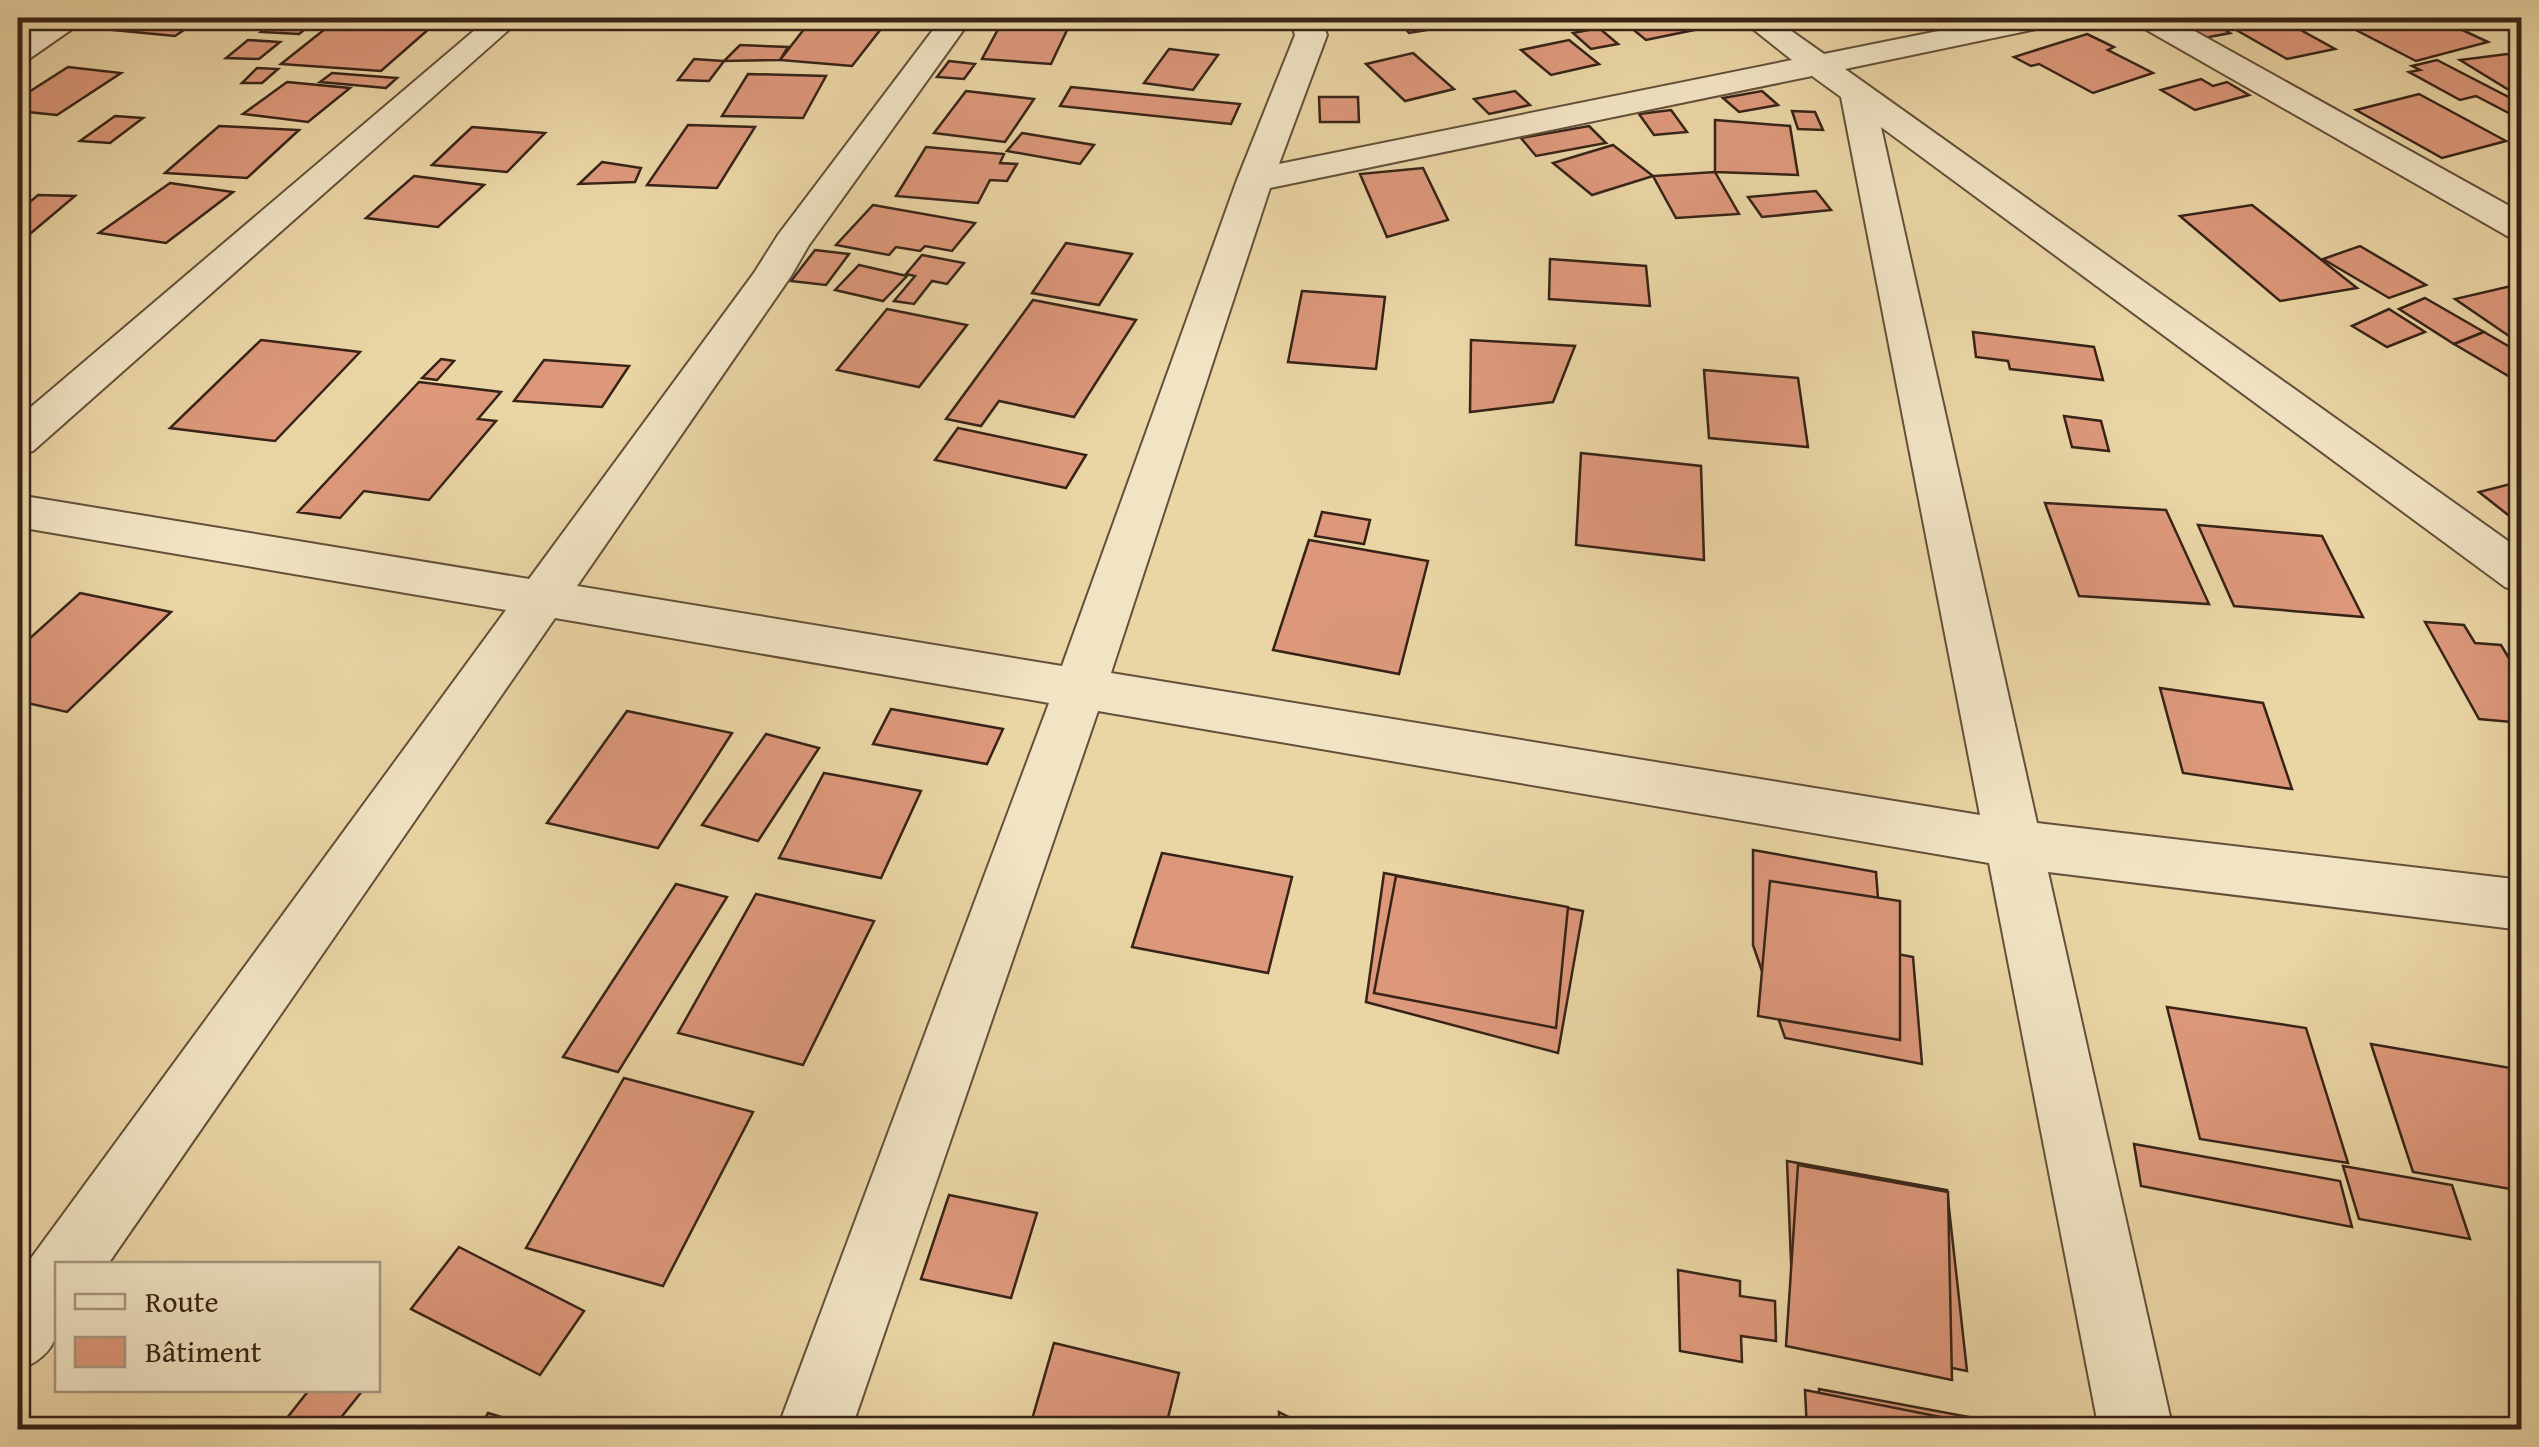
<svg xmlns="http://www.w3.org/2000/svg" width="2539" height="1447" viewBox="0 0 2539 1447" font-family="'Gentium Book Plus',serif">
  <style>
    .building { fill: #dd987b; stroke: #372417; stroke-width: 2.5 }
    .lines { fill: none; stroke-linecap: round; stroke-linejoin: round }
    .street-casing { stroke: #64503a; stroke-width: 4 }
    .street { fill: #f1e4c4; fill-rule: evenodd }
  </style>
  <rect width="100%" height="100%" fill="#ead5a5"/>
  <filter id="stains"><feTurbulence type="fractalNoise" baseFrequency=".002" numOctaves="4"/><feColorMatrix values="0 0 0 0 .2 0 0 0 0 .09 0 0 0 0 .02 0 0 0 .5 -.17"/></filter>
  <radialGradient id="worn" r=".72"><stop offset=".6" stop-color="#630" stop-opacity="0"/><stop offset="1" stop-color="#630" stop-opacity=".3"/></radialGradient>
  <g class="building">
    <polygon points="133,18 202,18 175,36 114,30"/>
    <polygon points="279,18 316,21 299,34 261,32"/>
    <polygon points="1396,18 1494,18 1495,19 1409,33"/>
    <polygon points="1619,18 1684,18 1699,29 1646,40"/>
    <polygon points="2206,18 2230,33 2204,38 2180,23"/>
    <polygon points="2279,18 2335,49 2287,59 2217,19"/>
    <polygon points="2390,18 2437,18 2488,42 2416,61 2350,27"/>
    <polygon points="812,19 884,25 852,66 780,60"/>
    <polygon points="335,21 430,28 381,71 281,64"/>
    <polygon points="1002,22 1069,26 1051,64 982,59"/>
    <polygon points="1599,28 1618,44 1591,49 1573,33"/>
    <polygon points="2087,34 2114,47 2108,50 2153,73 2093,93 2039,64 2031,66 2014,57"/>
    <polygon points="248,40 280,42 259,59 226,58"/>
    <polygon points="1569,40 1599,64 1551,75 1521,50"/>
    <polygon points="740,45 788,47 780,60 724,61"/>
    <polygon points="1169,49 1218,55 1193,90 1144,83"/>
    <polygon points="1413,53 1454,89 1405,101 1366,64"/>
    <polygon points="2507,54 2522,63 2522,98 2460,60"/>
    <polygon points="694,59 724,61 709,81 678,80"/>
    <polygon points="2437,60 2522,104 2522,120 2476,96 2460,100 2409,72 2420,70 2412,66"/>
    <polygon points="949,61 975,64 964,79 937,77"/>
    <polygon points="68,67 121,73 57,115 18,111 18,99"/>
    <polygon points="257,68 278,69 262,83 242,83"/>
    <polygon points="332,73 397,78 386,88 320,82"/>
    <polygon points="748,74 826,76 803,118 722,116"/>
    <polygon points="2201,79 2213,86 2227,82 2249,95 2195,110 2161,90"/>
    <polygon points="287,82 350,88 308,122 243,114"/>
    <polygon points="1071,87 1240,104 1231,124 1060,106"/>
    <polygon points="966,91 1034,99 1005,142 934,133"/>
    <polygon points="1515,91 1530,105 1489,114 1474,99"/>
    <polygon points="1762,91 1778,105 1739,112 1723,98"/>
    <polygon points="2419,94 2506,141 2442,158 2356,110"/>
    <polygon points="1319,97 1358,97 1359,122 1320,122"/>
    <polygon points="1671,110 1687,132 1654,135 1639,114"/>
    <polygon points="1792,111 1815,112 1823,130 1798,129"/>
    <polygon points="115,116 143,118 110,143 80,141"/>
    <polygon points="1715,120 1790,126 1798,175 1715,172"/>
    <polygon points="688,125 755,127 717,188 647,185"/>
    <polygon points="219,126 299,130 247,178 165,173"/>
    <polygon points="1589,126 1606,143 1536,156 1521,138"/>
    <polygon points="472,127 545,133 507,172 432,165"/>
    <polygon points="1022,133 1094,145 1080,164 1007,151"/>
    <polygon points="1613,145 1653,176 1592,195 1553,163"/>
    <polygon points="926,147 1004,154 1000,163 1017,164 1007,181 990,180 978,203 896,196"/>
    <polygon points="602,162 641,168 635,182 579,184"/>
    <polygon points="1423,168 1448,220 1387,237 1360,174"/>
    <polygon points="1715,172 1739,214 1676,218 1653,176"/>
    <polygon points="414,176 484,185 438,227 366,218"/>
    <polygon points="170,183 233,192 166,243 99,233"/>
    <polygon points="1816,191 1831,210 1762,217 1748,197"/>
    <polygon points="38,195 75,196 18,244 18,212"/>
    <polygon points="873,205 975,223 952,251 925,246 920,251 896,247 889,255 836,245"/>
    <polygon points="2252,205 2357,288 2280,301 2180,216"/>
    <polygon points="1066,243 1132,254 1099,305 1032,293"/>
    <polygon points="2360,246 2426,285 2389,298 2323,259"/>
    <polygon points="815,250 849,254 826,285 791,281"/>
    <polygon points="922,255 964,263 947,284 932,281 914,304 894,301 915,276 906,274"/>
    <polygon points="1550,259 1646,266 1650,306 1549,299"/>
    <polygon points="859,265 907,276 883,301 835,290"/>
    <polygon points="2511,286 2522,293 2522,345 2455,299"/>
    <polygon points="1302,291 1385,297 1376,369 1288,362"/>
    <polygon points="2425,298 2484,332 2454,344 2399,309"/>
    <polygon points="1033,300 1136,320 1074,417 999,401 981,426 946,419"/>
    <polygon points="887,309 967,325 919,387 837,370"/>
    <polygon points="2389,309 2425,332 2387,347 2352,326"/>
    <polygon points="1973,332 2094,347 2103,380 2010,369 2008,361 1976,357"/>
    <polygon points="2484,332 2522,354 2522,384 2454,344"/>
    <polygon points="261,340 360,352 275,441 170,428"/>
    <polygon points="1471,340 1575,346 1553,402 1470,412"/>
    <polygon points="441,359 454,361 437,380 422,378"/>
    <polygon points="544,360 629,366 602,407 514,401"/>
    <polygon points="1704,370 1798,378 1808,447 1709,438"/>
    <polygon points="419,382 501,392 478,419 496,421 429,500 364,491 340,518 298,512"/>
    <polygon points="2064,416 2101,421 2109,451 2072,447"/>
    <polygon points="958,428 1086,455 1066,488 935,460"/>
    <polygon points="1581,453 1701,466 1704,560 1576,545"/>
    <polygon points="2522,481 2522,526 2479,492"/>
    <polygon points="2045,503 2166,510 2209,604 2079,596"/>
    <polygon points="1322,512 1370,520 1364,544 1315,536"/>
    <polygon points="2198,525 2322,536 2363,617 2234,606"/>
    <polygon points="1309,540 1428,561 1399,674 1273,650"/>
    <polygon points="80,593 171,612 67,712 18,701 18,649"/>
    <polygon points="2425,622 2464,625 2475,643 2501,645 2522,680 2522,723 2479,719"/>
    <polygon points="2160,688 2263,703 2292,789 2183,773"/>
    <polygon points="891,709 1003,729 987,764 873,744"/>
    <polygon points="627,711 732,733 658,848 547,823"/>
    <polygon points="766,734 819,748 758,841 702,825"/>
    <polygon points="824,773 921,791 881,878 779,858"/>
    <polygon points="1753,850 1876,872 1882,951 1913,957 1922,1064 1785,1038 1753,945"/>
    <polygon points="1162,853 1292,877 1268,973 1132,947"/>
    <polygon points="1384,873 1583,911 1558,1053 1366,1002"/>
    <polygon points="1396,876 1568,907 1556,1028 1374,993"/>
    <polygon points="1770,881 1900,901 1900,1040 1758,1016"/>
    <polygon points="676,884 727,897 618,1072 563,1057"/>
    <polygon points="756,894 874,921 803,1065 678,1033"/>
    <polygon points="2167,1007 2306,1028 2348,1163 2200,1139"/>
    <polygon points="2371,1044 2522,1070 2522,1191 2413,1172"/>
    <polygon points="624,1078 753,1112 663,1286 526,1248"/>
    <polygon points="2134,1144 2340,1181 2352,1227 2141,1186"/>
    <polygon points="1787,1161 1947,1190 1967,1371 1794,1337"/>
    <polygon points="1798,1165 1948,1192 1952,1380 1786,1346"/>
    <polygon points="2343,1166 2452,1185 2470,1239 2359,1219"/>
    <polygon points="949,1195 1037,1213 1011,1298 921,1279"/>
    <polygon points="459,1247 584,1311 540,1375 411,1309"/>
    <polygon points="1678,1270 1740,1281 1740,1296 1775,1301 1776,1341 1741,1336 1742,1362 1680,1351"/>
    <polygon points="1054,1343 1179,1373 1165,1430 1029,1430"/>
    <polygon points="1819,1389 1985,1420 1986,1430 1817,1430"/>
    <polygon points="309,1390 363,1390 331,1430 306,1430 287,1418"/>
    <polygon points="1805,1390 1966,1422 1967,1430 1807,1430"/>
    <polygon points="1279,1412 1314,1430 1279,1430"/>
    <polygon points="488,1413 545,1430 479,1430"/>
    <polygon points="107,1419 155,1430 100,1430"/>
  </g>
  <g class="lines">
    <g class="street-casing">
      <g id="street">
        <polygon points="52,18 88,18 29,59 18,61 18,39"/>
        <polygon points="489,18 522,18 33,451 18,455 18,418"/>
        <path d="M942 18H972L809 245 791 276 577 586 1062 666 1237 180 1295 35 1290 18H1320L1327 35 1279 164 1792 60 1739 18H1773L1824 54 2003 18H2061L2057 25 2046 27 1845 69 2522 551V592L2505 587 1881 127 2037 823 2522 880V930L2048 872 2173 1430H2099L1989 863 1098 711 851 1430H777L1049 703 555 618 108 1264H58C58 1313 71 1351 18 1370V1276L506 610 18 527V495L529 579 754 273 778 235ZM1812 76 1841 97 1980 815 1111 673 1270 188Z"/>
        <polygon points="2134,18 2171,18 2522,213 2522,240 2509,237 2138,25"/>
      </g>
    </g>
    <use href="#street" class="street"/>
  </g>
  <rect width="2539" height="1447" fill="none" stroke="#ead5a5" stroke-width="60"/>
  <rect x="20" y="20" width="2499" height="1407" fill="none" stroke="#372417" stroke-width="5"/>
  <rect x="30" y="30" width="2479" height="1387" fill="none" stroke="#372417" stroke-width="2.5"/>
  <rect x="55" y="1262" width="325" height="130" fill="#f1e4c4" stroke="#a7977f" stroke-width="2.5"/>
  <rect x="75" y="1294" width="50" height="15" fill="#f1e4c4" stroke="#a7977f" stroke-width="2.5"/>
  <text x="145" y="1312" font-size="30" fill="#372417">Route</text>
  <rect x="75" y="1337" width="50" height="30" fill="#dd987b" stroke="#a7977f" stroke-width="2.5"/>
  <text x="145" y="1362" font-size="30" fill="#372417">Bâtiment</text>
  <rect width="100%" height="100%" filter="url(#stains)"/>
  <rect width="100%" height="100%" fill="url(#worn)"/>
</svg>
